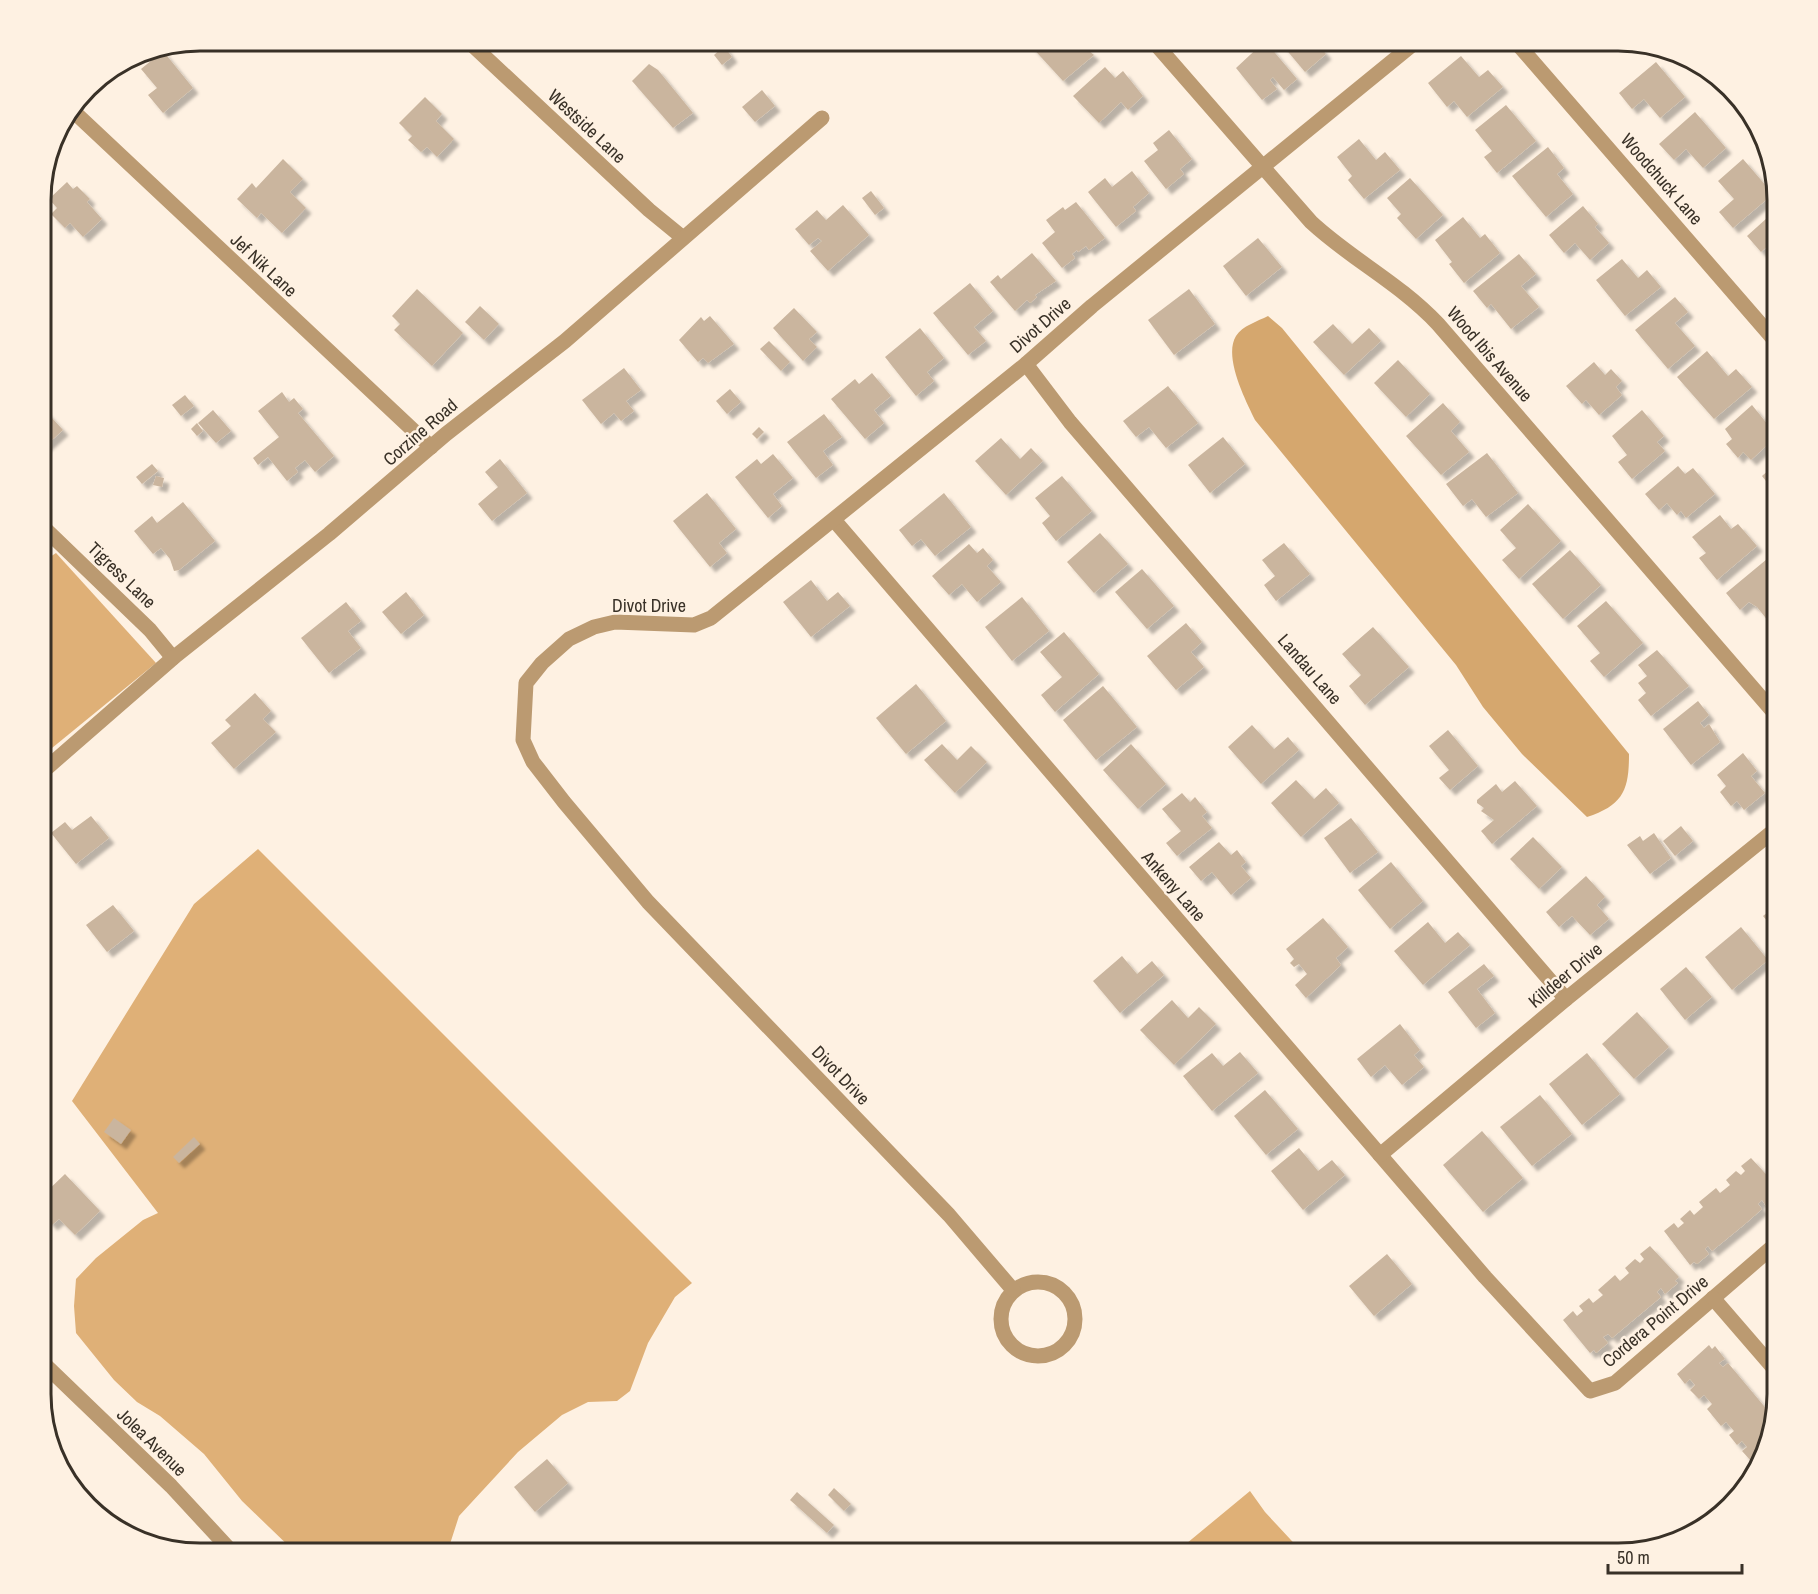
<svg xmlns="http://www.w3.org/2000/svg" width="1818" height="1594" viewBox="0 0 1818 1594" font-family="'Archivo Narrow',sans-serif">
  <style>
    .forest { fill: #dfb077 }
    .water { fill: #d5a76e }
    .building { fill: #cab59e; filter: url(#shadow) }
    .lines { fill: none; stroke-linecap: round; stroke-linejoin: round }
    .minor { stroke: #bb9a71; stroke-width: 15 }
    .labels { text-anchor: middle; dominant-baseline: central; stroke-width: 5; stroke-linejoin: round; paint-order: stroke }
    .street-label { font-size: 18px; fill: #393127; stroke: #fef1e2 }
    .rim { fill: none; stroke: #393127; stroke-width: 3 }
  </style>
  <defs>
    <filter id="shadow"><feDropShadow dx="5.5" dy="5.5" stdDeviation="1.5" flood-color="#0004"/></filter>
  </defs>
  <rect width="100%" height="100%" fill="#fef1e2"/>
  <g class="forest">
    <polygon points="56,553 156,663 41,757 41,563"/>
    <polygon points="258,849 692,1283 675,1297 648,1343 630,1391 617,1401 588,1402 562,1415 518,1452 459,1516 450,1544 443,1553 296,1553 242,1501 204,1454 160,1416 137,1402 114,1380 76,1333 74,1306 76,1279 96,1258 143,1220 158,1213 72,1101 194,904"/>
    <polygon points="1250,1491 1265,1512 1303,1553 1175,1553"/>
  </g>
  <path class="water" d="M1268 316 1282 328 1629 754C1629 789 1624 805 1587 817L1522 754 1483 707 1456 665 1255 420C1246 401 1223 357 1236 336 1242 326 1258 321 1268 316Z"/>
  <g class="building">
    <polygon points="1033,41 1077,41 1094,55 1063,81 1029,44"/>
    <polygon points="1265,41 1297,79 1284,90 1273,77 1270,80 1277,89 1262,100 1236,68"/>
    <polygon points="1279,41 1315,41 1326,54 1305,72"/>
    <polygon points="724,46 732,57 722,65 714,55"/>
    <polygon points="163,51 193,88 163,113 148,95 157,88 141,69"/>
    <polygon points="1461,56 1479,77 1488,70 1503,87 1467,117 1454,101 1447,107 1428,83"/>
    <polygon points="1656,62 1685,97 1660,118 1644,99 1632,109 1619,93"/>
    <polygon points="649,64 658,70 693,113 673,128 632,81"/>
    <polygon points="1105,67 1115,78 1123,71 1143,96 1128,110 1121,102 1099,123 1073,96"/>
    <polygon points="762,90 775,106 755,122 742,107"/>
    <polygon points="425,97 442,114 436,121 454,139 437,157 427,147 421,152 408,140 412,136 399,123"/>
    <polygon points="1506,105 1536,141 1497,173 1484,157 1492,151 1475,130"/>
    <polygon points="1695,112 1726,148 1703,168 1686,149 1674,160 1659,144"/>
    <polygon points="1169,130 1192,159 1180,169 1184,174 1166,189 1144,161 1158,150 1153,143"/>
    <polygon points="1359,139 1376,160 1385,152 1400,170 1364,199 1348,180 1352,176 1337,157"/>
    <polygon points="1548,147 1564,168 1557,174 1573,194 1546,217 1512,176"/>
    <polygon points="283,159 303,179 290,192 306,208 282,233 261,213 257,218 237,199 252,183 256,188"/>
    <polygon points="1743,159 1773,194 1733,228 1719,212 1734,199 1718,181"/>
    <polygon points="1132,171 1149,193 1133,207 1136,211 1116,227 1088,192 1105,178 1112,187"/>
    <polygon points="1410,178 1443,215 1416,239 1397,218 1401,214 1387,198"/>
    <polygon points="67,182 73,189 77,186 90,199 87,202 102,219 83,237 70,223 65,228 51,214 57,208 49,199"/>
    <polygon points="871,191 884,208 875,215 862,198"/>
    <polygon points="1076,202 1105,238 1089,250 1086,246 1078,252 1077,250 1072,254 1075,258 1062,268 1042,243 1055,232 1046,220 1063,207 1065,210"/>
    <polygon points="843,205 869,235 828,271 810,251 822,241 818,238 809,245 795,229 817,210 826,220"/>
    <polygon points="1583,206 1598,224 1595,227 1609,243 1590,260 1575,243 1564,253 1549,235"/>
    <polygon points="1777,209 1777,260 1773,256 1777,253 1770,244 1761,252 1747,236"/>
    <polygon points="1463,217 1480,238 1485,234 1500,253 1464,283 1449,264 1452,262 1435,240"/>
    <polygon points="1258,238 1282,267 1246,296 1223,266"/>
    <polygon points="1032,253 1056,281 1035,295 1037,297 1030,303 1027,300 1015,311 990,282 998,275 1001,279"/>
    <polygon points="1519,254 1536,274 1521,286 1539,307 1511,329 1491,304 1487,308 1473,291"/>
    <polygon points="1622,259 1638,278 1647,270 1661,287 1625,316 1596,280"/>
    <polygon points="970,283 993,311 974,327 986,341 968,355 933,313"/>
    <polygon points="417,289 463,333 432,366 394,330 400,324 392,316"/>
    <polygon points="1189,289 1215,324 1174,355 1148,320"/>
    <polygon points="1675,297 1688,312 1675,323 1695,346 1668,369 1635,330"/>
    <polygon points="480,306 499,324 484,340 465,322"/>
    <polygon points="794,308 817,332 809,339 817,347 803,361 773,328"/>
    <polygon points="710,316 734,344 708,363 703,358 698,362 679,340 701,317 704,321"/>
    <polygon points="1333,324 1352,344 1369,328 1381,341 1344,375 1313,342"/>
    <polygon points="920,328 944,358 927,372 934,381 916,396 885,357"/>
    <polygon points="769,341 790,362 781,371 760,349"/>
    <polygon points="1707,351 1728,376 1736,369 1752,387 1714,419 1677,377"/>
    <polygon points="1398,360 1430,394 1406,417 1374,383"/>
    <polygon points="1594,362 1605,375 1611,369 1622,381 1616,387 1622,395 1599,415 1586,400 1582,404 1566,386"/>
    <polygon points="624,368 641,390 626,401 634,411 621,421 614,413 601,424 582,400"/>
    <polygon points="872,373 891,396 874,410 884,423 865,439 831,399 855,379 859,384"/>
    <polygon points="1168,386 1198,423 1166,448 1149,427 1136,437 1123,421"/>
    <polygon points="730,389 741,402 727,414 716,401"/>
    <polygon points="282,392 289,402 294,398 303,409 298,413 334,456 315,472 305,460 295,468 298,472 287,481 268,457 258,465 253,458 279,437 258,411"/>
    <polygon points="185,395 194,406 181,416 172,405"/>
    <polygon points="1443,403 1460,422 1451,431 1469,452 1441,475 1406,436"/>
    <polygon points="1752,405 1777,436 1751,460 1743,452 1738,458 1726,444 1732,439 1725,429"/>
    <polygon points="41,406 63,430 41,450"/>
    <polygon points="213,410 231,431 216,443 198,423"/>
    <polygon points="1642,410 1664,436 1657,442 1665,451 1632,479 1618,462 1627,455 1612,436"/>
    <polygon points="824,414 842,437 823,451 833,465 816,478 787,442"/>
    <polygon points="197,423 203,431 197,436 191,429"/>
    <polygon points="759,427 764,432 757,439 752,434"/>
    <polygon points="1223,437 1245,464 1210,493 1188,465"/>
    <polygon points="1001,438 1020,459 1031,448 1043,461 1006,495 975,461"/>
    <polygon points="1487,453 1518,493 1486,517 1472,499 1463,506 1446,484"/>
    <polygon points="773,454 793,478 773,494 782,506 768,518 735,477 757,459 761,464"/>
    <polygon points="500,459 527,493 492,521 478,504 498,487 485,472"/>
    <polygon points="1777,463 1777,495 1762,476"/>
    <polygon points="152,464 158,471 142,484 136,477"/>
    <polygon points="1678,466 1685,474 1693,468 1715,494 1686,518 1681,511 1677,515 1667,503 1659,510 1645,494"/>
    <polygon points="156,476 164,478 162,487 153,485"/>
    <polygon points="1062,476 1092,511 1056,541 1042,523 1050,516 1035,498"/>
    <polygon points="707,493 736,529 719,543 727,553 710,567 673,521"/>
    <polygon points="944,493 971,527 935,556 921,539 912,546 899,530"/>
    <polygon points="183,502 215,541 179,570 174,571 170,559 161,548 153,554 134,531 152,516 157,523"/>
    <polygon points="1528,504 1561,541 1519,579 1502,560 1516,548 1500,530"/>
    <polygon points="1720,515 1731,529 1738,524 1757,546 1717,580 1699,558 1706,553 1692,537"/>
    <polygon points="1100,533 1128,564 1094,593 1067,562"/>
    <polygon points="1284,543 1310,574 1276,601 1264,585 1275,576 1262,560"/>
    <polygon points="969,544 977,553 983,548 993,560 987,566 1001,582 977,602 962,584 949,595 932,576"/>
    <polygon points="1570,550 1601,585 1563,619 1532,584"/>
    <polygon points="1767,559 1777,571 1777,615 1769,622 1757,607 1749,602 1740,610 1726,593"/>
    <polygon points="1142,569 1174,606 1147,629 1115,592"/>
    <polygon points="811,580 827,601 838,592 850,606 811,637 783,602"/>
    <polygon points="406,592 424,615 401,634 382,612"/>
    <polygon points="1022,597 1049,631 1012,661 985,627"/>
    <polygon points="1606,601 1643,643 1604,677 1590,661 1600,653 1577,626"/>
    <polygon points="346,602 361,621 348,631 361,648 329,673 301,638"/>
    <polygon points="1186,623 1202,642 1191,652 1204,667 1176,690 1147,656"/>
    <polygon points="1373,627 1409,667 1365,705 1349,686 1361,675 1342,654"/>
    <polygon points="1064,632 1099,674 1055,712 1041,695 1062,677 1040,652"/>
    <polygon points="1657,650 1689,686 1651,716 1638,700 1646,693 1638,683 1647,676 1638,665"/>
    <polygon points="916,684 946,721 906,754 876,718"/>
    <polygon points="1103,686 1137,727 1096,760 1063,720"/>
    <polygon points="255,693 271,711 263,719 276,732 234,769 211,743 231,726 225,720"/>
    <polygon points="1698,701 1709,715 1700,723 1704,728 1709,724 1720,742 1691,765 1663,729"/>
    <polygon points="1252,725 1274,749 1288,737 1299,750 1261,784 1228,747"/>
    <polygon points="1448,730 1478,766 1450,790 1439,778 1449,770 1429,746"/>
    <polygon points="942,744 957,760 971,746 987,762 955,793 924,760"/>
    <polygon points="1131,744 1166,784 1138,809 1103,770"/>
    <polygon points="1743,753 1757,771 1751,776 1765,793 1744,810 1737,801 1731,806 1720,792 1726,786 1717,775"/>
    <polygon points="1296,780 1314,799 1326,788 1339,803 1301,837 1271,803"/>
    <polygon points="1515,781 1537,806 1492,844 1481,831 1494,820 1481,811 1484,808 1477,803 1477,800 1496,784 1502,792"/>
    <polygon points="1182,793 1190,802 1195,797 1207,812 1202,816 1212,828 1177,856 1166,843 1181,831 1162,809"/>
    <polygon points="91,816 109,838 76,864 51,833 65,822 72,830"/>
    <polygon points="1351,818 1378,852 1350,873 1324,838"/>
    <polygon points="1681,826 1693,841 1675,856 1663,841"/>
    <polygon points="1654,833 1671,858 1650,874 1627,845 1640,836 1643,841"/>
    <polygon points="1533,837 1562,867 1539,889 1510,859"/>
    <polygon points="1219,842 1231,855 1237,850 1246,862 1241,866 1251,878 1231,895 1212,872 1201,881 1189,867"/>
    <polygon points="1391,862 1423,901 1390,929 1358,890"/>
    <polygon points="1586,876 1605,897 1597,905 1609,919 1590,935 1572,916 1559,927 1546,912"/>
    <polygon points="113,905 134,931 107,952 86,925"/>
    <polygon points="1777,905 1777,933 1763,916"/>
    <polygon points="1323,918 1348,947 1336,958 1341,965 1306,998 1295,985 1307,974 1299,964 1294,967 1290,963 1294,959 1286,949"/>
    <polygon points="1428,922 1445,943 1458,932 1470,945 1423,985 1394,951"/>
    <polygon points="1741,927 1768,960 1732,990 1705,957"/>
    <polygon points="1122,956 1137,974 1152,961 1164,975 1120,1013 1093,981"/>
    <polygon points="1484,964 1494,976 1477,989 1495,1013 1476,1028 1448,992"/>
    <polygon points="1686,967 1712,997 1685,1020 1660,989"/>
    <polygon points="1172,1000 1188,1018 1199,1007 1216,1024 1174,1065 1140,1030"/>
    <polygon points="1637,1012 1669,1047 1634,1079 1602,1044"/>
    <polygon points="1400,1024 1420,1050 1414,1055 1424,1067 1402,1085 1385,1065 1371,1077 1357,1059"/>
    <polygon points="1240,1052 1258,1073 1212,1111 1183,1076 1212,1053 1223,1066"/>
    <polygon points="1587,1053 1620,1094 1582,1125 1549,1084"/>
    <polygon points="1265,1090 1298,1129 1266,1155 1234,1116"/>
    <polygon points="1540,1095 1572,1134 1532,1166 1500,1127"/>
    <polygon points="114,1118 131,1130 121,1144 104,1132"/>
    <polygon points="1482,1131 1523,1178 1483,1212 1443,1165"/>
    <polygon points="194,1137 200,1144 179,1163 173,1157"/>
    <polygon points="1776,1137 1777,1138 1777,1161 1766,1145"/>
    <polygon points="1299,1148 1318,1171 1332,1160 1345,1175 1303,1210 1271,1171"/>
    <polygon points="1751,1158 1777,1186 1777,1197 1766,1206 1762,1200 1758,1204 1762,1209 1745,1224 1712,1251 1708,1246 1705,1249 1709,1254 1697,1264 1694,1262 1690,1265 1664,1231 1674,1223 1678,1228 1684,1223 1680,1219 1690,1210 1694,1215 1703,1207 1699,1202 1716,1188 1720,1193 1730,1185 1726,1180 1736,1171 1741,1175 1745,1171 1741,1166"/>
    <polygon points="65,1174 100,1211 75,1235 59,1219 52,1225 41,1213 41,1197"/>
    <polygon points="1650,1246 1679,1277 1675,1281 1678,1283 1665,1294 1661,1288 1657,1292 1661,1297 1612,1338 1608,1334 1603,1337 1608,1343 1596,1353 1594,1350 1590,1353 1563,1320 1573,1311 1577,1316 1583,1311 1579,1306 1589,1298 1593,1303 1603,1295 1598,1290 1615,1275 1620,1281 1629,1273 1625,1268 1635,1259 1640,1263 1644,1259 1640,1254"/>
    <polygon points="1387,1254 1412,1284 1374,1316 1349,1286"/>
    <polygon points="1709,1345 1712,1349 1715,1346 1725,1359 1719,1363 1723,1367 1728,1363 1769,1412 1765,1416 1768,1420 1775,1414 1767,1449 1751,1461 1742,1451 1747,1447 1742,1441 1737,1445 1729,1435 1734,1431 1726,1422 1721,1426 1707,1409 1712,1404 1704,1395 1699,1399 1690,1390 1695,1385 1690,1379 1685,1384 1677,1374"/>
    <polygon points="547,1459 568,1483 535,1512 514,1487"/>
    <polygon points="834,1488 851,1504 844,1511 828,1495"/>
    <polygon points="797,1492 834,1525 827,1533 790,1500"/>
    <polygon points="446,1546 453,1553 438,1553"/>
  </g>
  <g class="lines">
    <g class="minor">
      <polyline points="468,41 649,210 682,237"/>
      <path d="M1153 41 1311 222C1352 260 1398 282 1438 324L1777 716"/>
      <polyline points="1515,41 1777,343"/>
      <polyline points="72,110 431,447"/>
      <polyline points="1026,364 1070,422 1566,999"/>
      <polyline points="834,520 1485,1277 1590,1391 1615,1383 1777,1243"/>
      <polyline points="41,525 150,630 173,658"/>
      <polyline points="41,773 173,658 329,534 446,434 565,341 822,118"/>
      <polyline points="1380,1155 1566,999 1777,828"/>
      <circle cx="1038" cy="1319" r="37"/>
      <polyline points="1013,1290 949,1215 648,902 564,802 533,762 523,740 526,683 542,663 569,639 594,627 615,622 694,625 711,618 1026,364 1092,306 1417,41"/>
      <polyline points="1713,1298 1777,1372"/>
      <polyline points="41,1361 171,1486 233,1553"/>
    </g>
  </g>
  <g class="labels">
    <g class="street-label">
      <text transform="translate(587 126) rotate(43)">Westside Lane</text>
      <text transform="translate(1662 179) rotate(49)">Woodchuck Lane</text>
      <text transform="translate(264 265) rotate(43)">Jef Nik Lane</text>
      <text transform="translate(1040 325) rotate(-41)">Divot Drive</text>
      <text transform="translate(1490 354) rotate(49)">Wood Ibis Avenue</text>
      <text transform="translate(420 432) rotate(-41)">Corzine Road</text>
      <text transform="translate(122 575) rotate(44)">Tigress Lane</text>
      <text x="649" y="605">Divot Drive</text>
      <text transform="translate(1310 669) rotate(49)">Landau Lane</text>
      <text transform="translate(1174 886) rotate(49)">Ankeny Lane</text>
      <text transform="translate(1565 975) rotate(-40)">Killdeer Drive</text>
      <text transform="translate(841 1075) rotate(46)">Divot Drive</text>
      <text transform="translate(1655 1321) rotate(-40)">Cordera Point Drive</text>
      <text transform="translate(152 1442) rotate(44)">Jolea Avenue</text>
    </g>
  </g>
  <path d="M0 0H1818V1594H0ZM200 51H1618A149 149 0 0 1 1767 200V1394A149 149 0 0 1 1618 1543H200A149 149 0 0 1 51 1394V200A149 149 0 0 1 200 51Z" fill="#fef1e2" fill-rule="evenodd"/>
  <path class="rim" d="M200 51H1618A149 149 0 0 1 1767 200V1394A149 149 0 0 1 1618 1543H200A149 149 0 0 1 51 1394V200A149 149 0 0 1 200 51Z"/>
  <path d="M1608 1564v9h134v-9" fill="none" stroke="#393127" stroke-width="3"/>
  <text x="1617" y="1564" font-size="18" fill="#393127" stroke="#fef1e2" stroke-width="4.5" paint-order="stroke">50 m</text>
</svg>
